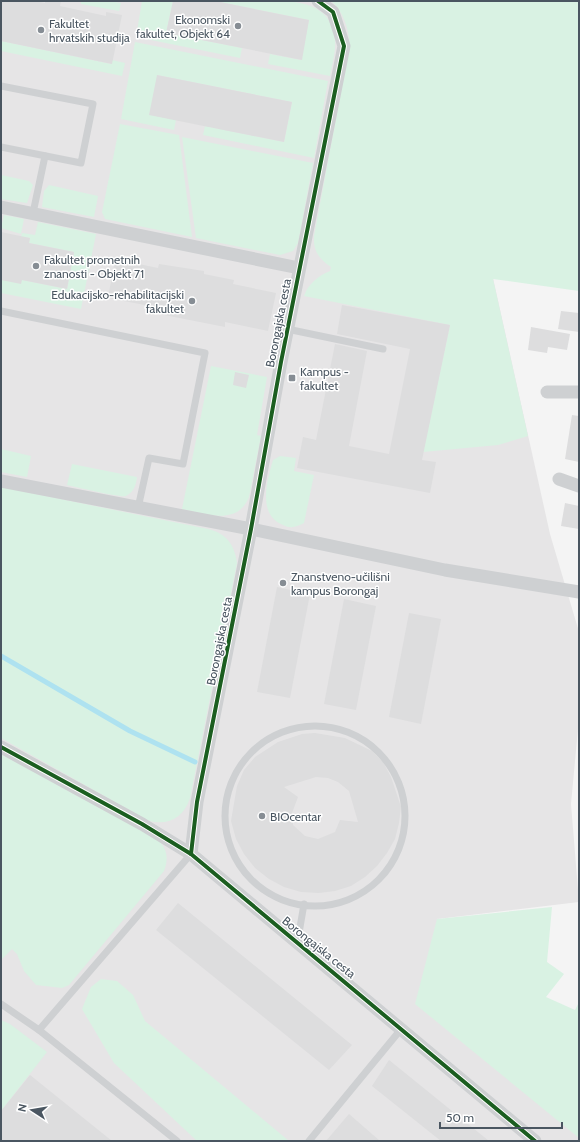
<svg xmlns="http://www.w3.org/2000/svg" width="580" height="1142" viewBox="0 0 580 1142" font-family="Cabin,sans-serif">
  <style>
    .education { fill: #e6e5e6 }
    .green { fill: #d9f2e3 }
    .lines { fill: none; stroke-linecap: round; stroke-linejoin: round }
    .stream { stroke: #aee2f0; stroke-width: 5 }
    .building { fill: #ddddde; fill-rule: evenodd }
    .service { stroke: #ced0d2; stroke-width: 7 }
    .minor { stroke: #ced0d2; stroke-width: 13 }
    .cycleway-casing { stroke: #fff; stroke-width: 6 }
    .cycleway { stroke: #1b5e20; stroke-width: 4 }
    .poi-dot { fill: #868d94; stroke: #fff; stroke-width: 1.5 }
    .labels { text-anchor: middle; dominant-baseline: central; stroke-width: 3; stroke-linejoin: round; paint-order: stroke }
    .poi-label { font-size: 12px; fill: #4a5661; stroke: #fff; text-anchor: start }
    .street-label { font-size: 12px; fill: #4a5661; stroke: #fff }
  </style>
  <rect width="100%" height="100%" fill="#f4f4f4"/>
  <polygon class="education" points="1,1 442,1 493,278 550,534 579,632 579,718 571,804 579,902 437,919 579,1138 579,1141 1,1141"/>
  <g class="green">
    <polygon points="81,1 110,1 121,3 119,11 81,4"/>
    <polygon points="142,1 173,1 166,33 242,48 240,58 136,37"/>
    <path d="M215 1C231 1 248 1 264 1 294 1 331 0 335 40 336 51 332 65 330 76L268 64 270 54 301 60 309 20Z"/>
    <path d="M331 1H579V291L493 279 528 436 498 445 423 452 450 325 304 296C308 284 318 276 330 271L331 267C319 259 313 251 314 236L350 44C348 28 344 12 331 1Z"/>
    <polygon points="1,41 111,64 112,60 125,63 122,76 1,51"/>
    <polygon points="135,42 328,81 314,158 203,135 205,126 284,142 292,102 157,75 176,120 174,130 121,119"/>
    <polygon points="120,124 179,135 192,237 105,219 102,212"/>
    <polygon points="182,137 313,163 298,243 293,251 280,255 196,238"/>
    <polygon points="1,175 29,181 33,185 27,203 1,199"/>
    <polygon points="49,185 98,196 94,217 42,207 44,191"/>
    <polygon points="4,215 24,219 21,234 1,228"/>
    <polygon points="38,222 96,234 81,309 1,293 1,280 22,280 67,289 74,252 29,243 30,238 21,237 22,233 35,235"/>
    <path d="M211 366 267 377 257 435 261 436 249 497C238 526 205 514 182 509Z"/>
    <polygon points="1,449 31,456 27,477 1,472"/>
    <path d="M280 456 296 458 294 471 314 475 304 523C296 527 291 529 283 525 257 515 267 480 273 460Z"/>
    <path d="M72 464 137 477C136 485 134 492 126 496 121 498 76 487 67 485Z"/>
    <path d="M1 487 208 529C227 534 234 544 237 563L190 798C184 817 169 826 149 821L1 738Z"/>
    <path d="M1 754 157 839C167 848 169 858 164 871L69 985 62 988 36 985 24 971 17 954 12 949 1 960Z"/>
    <polygon points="552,907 547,962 564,974 546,997 575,1010 579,1002 579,1138 415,1004 437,919"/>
    <polygon points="101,979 117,981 133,995 145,1021 289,1141 197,1141 114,1063 82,1009 91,987"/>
    <polygon points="1,1020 10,1024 47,1052 1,1111"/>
  </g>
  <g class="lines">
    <polyline class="stream" points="1,656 130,731 195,762"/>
  </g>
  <g class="building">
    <polygon points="1,1 34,1 45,3 45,1 61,1 60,6 106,16 106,12 122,15 112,64 1,41"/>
    <polygon points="173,1 215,1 309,20 302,60 166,33"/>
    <polygon points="157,75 292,102 284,142 149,115"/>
    <polygon points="1,232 30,238 29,243 74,252 67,289 22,280 21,284 1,280"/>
    <polygon points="115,259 158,268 159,264 204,271 204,274 234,280 233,284 276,293 268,331 225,322 225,327 149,312 150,306 108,298"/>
    <polygon points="342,305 450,325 422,460 436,462 430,493 297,468 303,437 316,440 335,344 367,351 349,446 389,454 410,349 337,334"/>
    <polygon points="561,311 579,313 579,332 558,329"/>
    <polygon points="531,327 570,334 567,350 548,347 547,353 528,350"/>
    <polygon points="235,372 249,375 246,388 233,385"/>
    <polygon points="572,415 579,416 579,462 565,459"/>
    <polygon points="565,503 579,506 579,529 561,526"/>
    <polygon points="277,587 310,594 290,698 257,692"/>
    <polygon points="344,599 376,606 356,710 324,704"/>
    <polygon points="409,613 441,619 421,724 389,717"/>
    <path d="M315 733 345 738 372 751 383 762 391 777 401 807 399 823 395 839 387 853 377 866 365 877 351 886 335 891 319 893 301 892 284 887 269 879 255 868 244 854 236 839 231 821 237 786 244 770 255 757 278 742 302 734ZM316 777 328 778 338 782 349 791 358 822 340 820 335 832 318 839 305 836 293 825 292 813 298 797 284 787Z"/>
    <polygon points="178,903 352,1045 329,1070 156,930"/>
    <polygon points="389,1060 489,1141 441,1141 372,1086"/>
    <polygon points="30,1075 112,1141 1,1141 1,1111"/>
    <polygon points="349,1114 380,1141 326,1141"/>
  </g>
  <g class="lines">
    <g class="service">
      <polyline points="1,86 93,104 81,163 1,147"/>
      <polyline points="33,213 45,156"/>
      <polyline points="1,311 205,353 183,464 149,458 138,508"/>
      <polyline points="287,329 383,349"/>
      <circle cx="315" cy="816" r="90"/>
      <polyline points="295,940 299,933 304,904"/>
      <polyline points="1,1004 39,1030 191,854"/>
      <polyline points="39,1030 177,1141"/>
      <polyline points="309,1141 402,1028"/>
    </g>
    <g class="minor">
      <polyline points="1,207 299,268"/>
      <polyline points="547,392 579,392"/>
      <polyline points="559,479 579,486"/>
      <polyline points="1,481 251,529 445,570 579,592"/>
      <polyline points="1,747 142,824 191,854 535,1141"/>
      <polyline points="191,854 197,802 251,529 281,362 344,46 333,12 318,1"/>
    </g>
    <g class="cycleway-casing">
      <g id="cycleway">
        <polyline points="1,747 142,824 191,854 535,1141"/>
        <polyline points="191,854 197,802 251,529 281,362 344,46 333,12 318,1"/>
      </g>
    </g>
    <use href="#cycleway" class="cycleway"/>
  </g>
  <g class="poi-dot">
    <circle cx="238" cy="26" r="4"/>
    <circle cx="41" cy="30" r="4"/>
    <circle cx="36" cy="266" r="4"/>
    <circle cx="192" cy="301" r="4"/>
    <rect x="288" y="374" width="8" height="8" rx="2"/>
    <circle cx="283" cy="583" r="4"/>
    <circle cx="262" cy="816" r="4"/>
  </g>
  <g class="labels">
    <g class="poi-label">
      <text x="230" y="19" text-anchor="end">Ekonomski<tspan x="230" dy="14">fakultet, Objekt 64</tspan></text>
      <text x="49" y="23">Fakultet<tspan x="49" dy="14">hrvatskih studija</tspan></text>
      <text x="44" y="259">Fakultet prometnih<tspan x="44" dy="14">znanosti - Objekt 71</tspan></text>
      <text x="184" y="294" text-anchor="end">Edukacijsko-rehabilitacijski<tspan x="184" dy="14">fakultet</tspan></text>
      <text x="300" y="371">Kampus -<tspan x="300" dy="14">fakultet</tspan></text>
      <text x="291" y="576">Znanstveno-učilišni<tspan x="291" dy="14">kampus Borongaj</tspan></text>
      <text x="270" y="816">BIOcentar</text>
    </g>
    <g class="street-label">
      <text transform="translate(278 323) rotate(-79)">Borongajska cesta</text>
      <text transform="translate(219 641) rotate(-79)">Borongajska cesta</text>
      <text transform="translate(319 947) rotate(39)">Borongajska cesta</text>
    </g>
  </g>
  <rect width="580" height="1142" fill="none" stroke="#4a5661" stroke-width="4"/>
  <g transform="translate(32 1110) rotate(282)" stroke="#ffffff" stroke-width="3" paint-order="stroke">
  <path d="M0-3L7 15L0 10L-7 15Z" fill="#4a5661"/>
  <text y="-6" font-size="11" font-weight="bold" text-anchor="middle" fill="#4a5661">N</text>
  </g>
  <path d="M440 1122v6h122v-6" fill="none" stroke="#4a5661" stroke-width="2"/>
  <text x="446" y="1122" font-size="12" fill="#4a5661" stroke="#ffffff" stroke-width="3" paint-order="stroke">50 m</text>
</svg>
